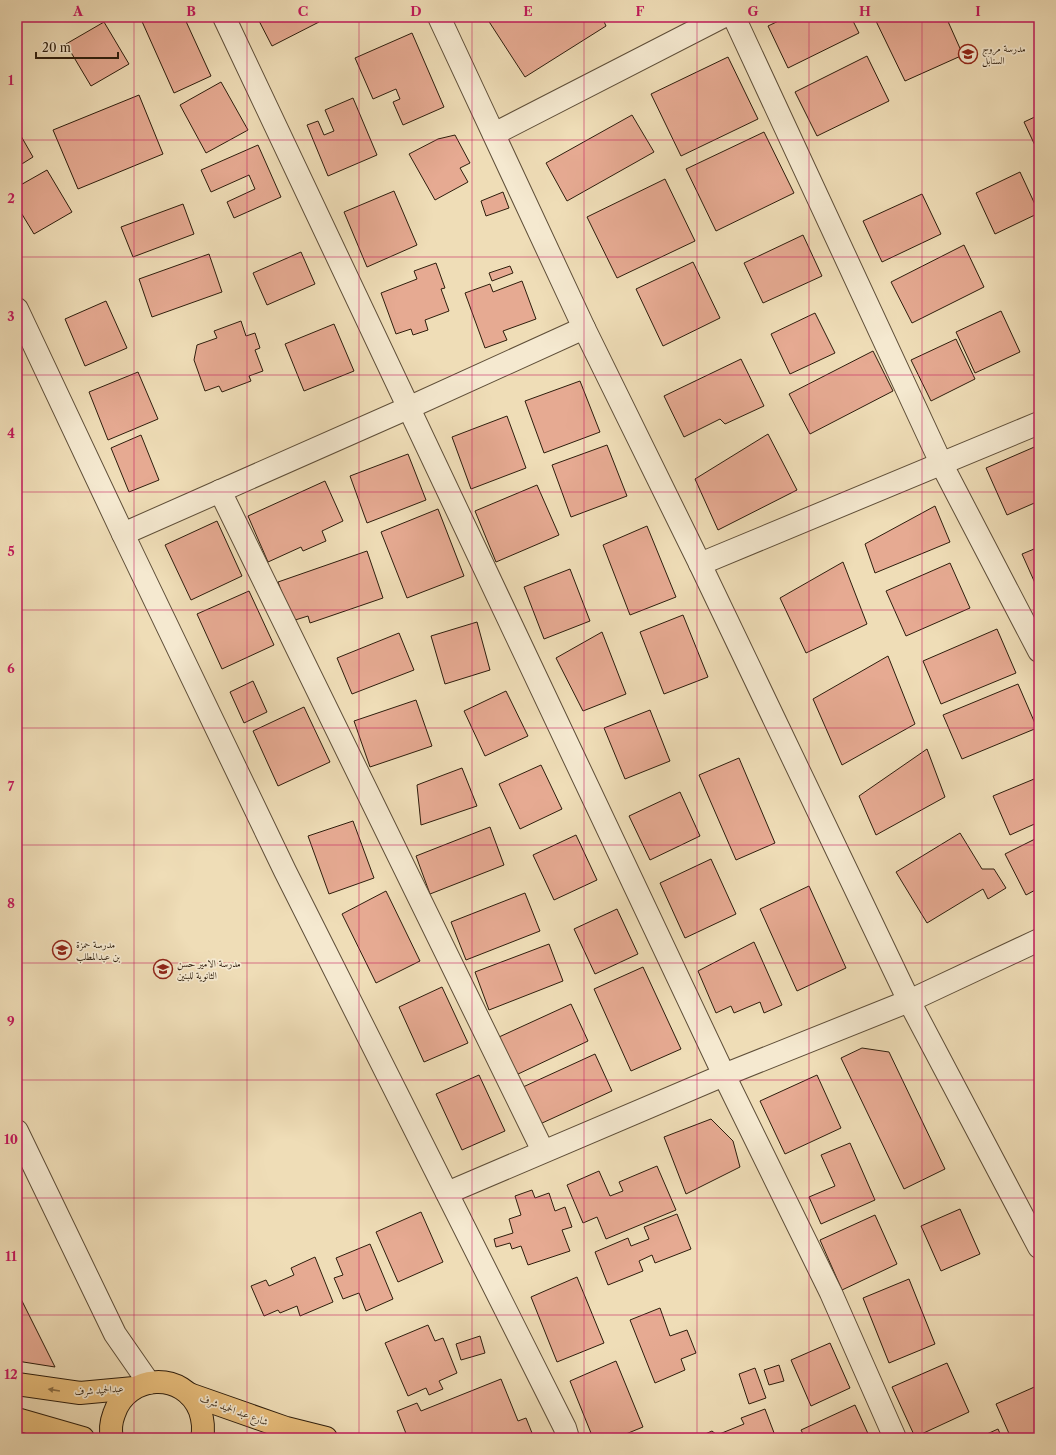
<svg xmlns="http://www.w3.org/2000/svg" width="1056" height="1455" viewBox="0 0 1056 1455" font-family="'Libre Caslon Text',Amiri,serif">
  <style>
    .building { fill: #e6aa92; stroke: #2e1e0d }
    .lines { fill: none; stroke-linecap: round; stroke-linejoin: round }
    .minor-casing { stroke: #5e4e38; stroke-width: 24 }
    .major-casing { stroke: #2e1e0d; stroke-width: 24 }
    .minor { stroke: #f5e9d0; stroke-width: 22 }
    .major { stroke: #e8be7c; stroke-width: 22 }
    .oneway { fill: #8b6e44 }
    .grid { fill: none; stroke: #c2185b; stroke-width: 1; stroke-opacity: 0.55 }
    .labels { text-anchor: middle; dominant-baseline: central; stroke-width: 3.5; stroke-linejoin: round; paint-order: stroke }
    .poi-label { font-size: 10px; fill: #2e1e0d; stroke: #f5e9d0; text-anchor: start }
    .street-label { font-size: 10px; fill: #2e1e0d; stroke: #f5e9d0 }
    .neatline { fill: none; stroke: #c2185b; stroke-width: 1.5 }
    .grid-label { font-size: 13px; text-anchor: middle; font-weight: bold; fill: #c2185b }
  </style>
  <rect width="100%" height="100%" fill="#efddb7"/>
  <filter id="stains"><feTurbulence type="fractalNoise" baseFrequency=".005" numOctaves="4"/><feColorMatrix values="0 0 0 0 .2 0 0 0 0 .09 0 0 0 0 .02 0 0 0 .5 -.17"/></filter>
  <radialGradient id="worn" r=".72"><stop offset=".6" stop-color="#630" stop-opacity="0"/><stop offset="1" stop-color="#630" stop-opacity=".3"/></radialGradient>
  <g class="building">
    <polygon points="140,17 184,17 211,76 174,93"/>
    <polygon points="257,17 316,17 319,22 272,46"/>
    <polygon points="486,17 602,17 606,26 525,77"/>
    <polygon points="787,17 851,17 859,33 788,68 768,26"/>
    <polygon points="874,17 946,17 963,55 905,81"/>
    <polygon points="104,22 129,64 91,86 66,44"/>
    <polygon points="412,33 444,107 403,125 393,102 400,99 396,89 373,99 355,58"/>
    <polygon points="867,56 889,101 817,136 795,92"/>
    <polygon points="728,57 758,119 681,156 651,94"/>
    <polygon points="221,82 248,130 206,153 180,105"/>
    <polygon points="139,95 163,154 78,189 53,130"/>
    <polygon points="353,98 377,155 328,176 307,125 318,121 324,135 334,131 325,110"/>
    <polygon points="632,115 654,152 567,201 546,163"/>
    <polygon points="1039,115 1039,154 1024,122"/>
    <polygon points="17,129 33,157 17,167"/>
    <polygon points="764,132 794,193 716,231 686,169"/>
    <polygon points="455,135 470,163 460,168 468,182 435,200 409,154 438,139"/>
    <polygon points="258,145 281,197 234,218 227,202 255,189 249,175 211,192 201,170"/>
    <polygon points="47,170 72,212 34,234 17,206 17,187"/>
    <polygon points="1020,172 1039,213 995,234 976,193"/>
    <polygon points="665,179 695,241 617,278 587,217"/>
    <polygon points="394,191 417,245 367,267 344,212"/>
    <polygon points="503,192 509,208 486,216 481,201"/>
    <polygon points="922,194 941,234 882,262 863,221"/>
    <polygon points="183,204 194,234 133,257 121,227"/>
    <polygon points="803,235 822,276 763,303 744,263"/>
    <polygon points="964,245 984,287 912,323 891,282"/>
    <polygon points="301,252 315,284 267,305 253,273"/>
    <polygon points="209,254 222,292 152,317 139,279"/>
    <polygon points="693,262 720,318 663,346 636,289"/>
    <polygon points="436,263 445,288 441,289 449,311 425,320 428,330 413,335 411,329 396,334 381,293 417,279 414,271"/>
    <polygon points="510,266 513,273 492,281 489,273"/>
    <polygon points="522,281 536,319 503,331 507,340 485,348 465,293 490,284 493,292"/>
    <polygon points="106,301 127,348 85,366 65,319"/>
    <polygon points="1001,311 1020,352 975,373 956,332"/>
    <polygon points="815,313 835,353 790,374 771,334"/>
    <polygon points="241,321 246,336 255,333 260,348 255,350 263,371 249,376 251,381 222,392 219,386 205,391 194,360 197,345 217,338 214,331"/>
    <polygon points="334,324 354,371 304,391 285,344"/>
    <polygon points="956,339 975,379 931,401 911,360"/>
    <polygon points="873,351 893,391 810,434 789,394"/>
    <polygon points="741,359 764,406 725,424 720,419 684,437 664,396"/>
    <polygon points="138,372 158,419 108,440 89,392"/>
    <polygon points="580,381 600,432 544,453 525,401"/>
    <polygon points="507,416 526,468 471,489 452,437"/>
    <polygon points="768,434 797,490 718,530 695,479"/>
    <polygon points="141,435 159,480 129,492 111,448"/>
    <polygon points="607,445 627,496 571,517 552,465"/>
    <polygon points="1039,445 1039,501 1007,515 986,468"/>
    <polygon points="408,454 426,500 367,523 350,476"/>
    <polygon points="325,481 343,521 322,531 326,541 303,551 301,547 268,562 248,516"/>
    <polygon points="537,485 559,535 496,562 475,511"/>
    <polygon points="935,506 950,542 875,573 865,544"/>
    <polygon points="438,509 464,576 407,598 381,532"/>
    <polygon points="217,521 242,576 191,600 165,545"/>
    <polygon points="647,526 676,597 630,615 603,545"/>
    <polygon points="1039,547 1039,592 1022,554"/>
    <polygon points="367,551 383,598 310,623 308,616 292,621 278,582"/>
    <polygon points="843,562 867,624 806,653 780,598"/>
    <polygon points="950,563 970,608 906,636 886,591"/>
    <polygon points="570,569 590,621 544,639 524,587"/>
    <polygon points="249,591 274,645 222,669 197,614"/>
    <polygon points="683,615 708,677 664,694 640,632"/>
    <polygon points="477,622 490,670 445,684 431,636"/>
    <polygon points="997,629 1016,673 941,704 923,661"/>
    <polygon points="602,632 626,694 583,711 556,658"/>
    <polygon points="399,633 414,670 352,694 337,658"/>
    <polygon points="888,656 915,724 842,765 813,699"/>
    <polygon points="253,681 267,712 244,723 230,692"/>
    <polygon points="1018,684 1037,728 962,759 943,715"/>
    <polygon points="506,691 528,736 485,756 464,711"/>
    <polygon points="416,700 432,746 370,767 354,721"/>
    <polygon points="304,707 330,762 278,786 253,731"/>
    <polygon points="650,710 670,761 625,779 604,728"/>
    <polygon points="927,749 945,797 876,835 859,796"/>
    <polygon points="739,758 775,843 736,860 699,775"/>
    <polygon points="541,765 562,809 520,829 499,784"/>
    <polygon points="462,768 477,806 421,825 417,785"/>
    <polygon points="1039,777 1039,822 1010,835 993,796"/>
    <polygon points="680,792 700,836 650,860 629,816"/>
    <polygon points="353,821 374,878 329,894 308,836"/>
    <polygon points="490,827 504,865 430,894 416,856"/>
    <polygon points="960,833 982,869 994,869 1006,888 988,899 983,889 927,923 896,872"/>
    <polygon points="576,835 597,880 554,900 533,855"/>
    <polygon points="1039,837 1039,888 1026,895 1005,854"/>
    <polygon points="711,859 736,914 685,938 660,883"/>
    <polygon points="809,886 846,968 797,991 760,909"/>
    <polygon points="386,891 420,961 376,983 342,914"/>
    <polygon points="525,893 540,931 466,960 451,922"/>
    <polygon points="617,909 638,954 595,974 574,929"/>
    <polygon points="754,942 782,1005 764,1013 760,1002 734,1013 731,1006 716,1013 698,971"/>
    <polygon points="549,944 563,981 489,1010 475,972"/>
    <polygon points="643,967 681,1049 631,1071 594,989"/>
    <polygon points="442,987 468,1043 424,1062 399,1007"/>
    <polygon points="571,1004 588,1041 516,1075 499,1037"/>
    <polygon points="862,1048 889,1052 945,1169 904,1189 841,1058"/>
    <polygon points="595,1054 612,1091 540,1124 523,1087"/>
    <polygon points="479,1075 505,1131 462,1150 436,1094"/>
    <polygon points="817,1075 841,1128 785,1154 760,1101"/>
    <polygon points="711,1119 733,1141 740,1167 686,1194 664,1137"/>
    <polygon points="850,1143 875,1200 821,1224 809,1197 835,1186 821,1155"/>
    <polygon points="657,1166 676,1210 606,1239 597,1217 583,1223 567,1185 599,1171 610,1196 623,1191 619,1182"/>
    <polygon points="532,1190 535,1198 549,1193 555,1211 565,1207 572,1227 562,1230 570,1251 528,1265 521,1246 512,1249 510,1243 496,1247 494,1239 513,1233 509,1219 521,1215 515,1196"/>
    <polygon points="960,1209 980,1254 941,1271 921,1226"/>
    <polygon points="421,1212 443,1262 398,1282 376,1232"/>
    <polygon points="677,1214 691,1249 655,1263 652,1255 639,1261 643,1271 608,1285 595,1252 628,1238 631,1246 649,1239 644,1227"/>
    <polygon points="875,1215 897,1264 842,1290 820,1240"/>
    <polygon points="370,1244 393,1299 366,1311 359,1293 343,1299 334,1278 343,1275 336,1258"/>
    <polygon points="315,1257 333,1302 300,1316 297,1306 280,1313 278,1310 264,1316 251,1286 266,1280 269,1286 294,1275 291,1268"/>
    <polygon points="577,1277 604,1343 557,1362 531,1297"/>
    <polygon points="909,1279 935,1344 889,1363 863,1298"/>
    <polygon points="17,1291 55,1367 17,1361"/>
    <polygon points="660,1308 670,1336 687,1330 696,1353 681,1359 685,1370 655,1383 630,1320"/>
    <polygon points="428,1325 435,1341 443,1338 457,1373 439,1381 443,1389 429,1395 426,1388 408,1396 385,1343"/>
    <polygon points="480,1336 485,1353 461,1360 456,1344"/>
    <polygon points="830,1343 850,1388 811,1406 791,1360"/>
    <polygon points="616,1361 643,1427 616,1438 593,1438 570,1381"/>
    <polygon points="947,1363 969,1412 915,1437 892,1387"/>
    <polygon points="779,1365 784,1381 769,1385 764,1370"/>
    <polygon points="755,1368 766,1398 749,1404 739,1374"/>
    <polygon points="501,1379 518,1421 526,1418 532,1433 531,1438 418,1438 407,1436 397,1411 417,1403 421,1411"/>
    <polygon points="1039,1385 1039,1438 1011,1438 996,1404"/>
    <polygon points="855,1405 870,1438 805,1438 801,1430"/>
    <polygon points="765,1409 776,1438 696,1438 712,1431 717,1435 744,1424 741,1418"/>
    <polygon points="998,1429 1002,1438 978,1438"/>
  </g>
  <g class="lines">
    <g class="minor-casing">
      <g id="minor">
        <polyline points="224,17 724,1075 831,1293 895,1438"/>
        <polyline points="439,17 584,328 700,564 909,1001 1039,1247"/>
        <polyline points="734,17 941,463 1039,651"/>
        <polyline points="494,134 722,17"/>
        <polyline points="17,309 123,534 285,871 565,1428 568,1438"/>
        <polyline points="220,491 543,1151"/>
        <polyline points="123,534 408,408 584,328"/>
        <polyline points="700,564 1039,423"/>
        <polyline points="17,1131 115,1334 149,1383"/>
        <polyline points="447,1193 724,1075 909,1001 1039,940"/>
      </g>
    </g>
    <g class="major-casing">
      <g id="major">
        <polyline points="17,1384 80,1393 134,1388"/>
        <polyline points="189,1394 286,1428 326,1438"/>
        <polyline points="17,1419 83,1438"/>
        <path d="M112 1438C110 1430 111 1422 114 1414 127 1374 184 1370 200 1411 203 1420 204 1429 202 1438"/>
      </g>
    </g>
    <use href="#minor" class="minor"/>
    <use href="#major" class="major"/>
  </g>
  <defs><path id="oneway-solid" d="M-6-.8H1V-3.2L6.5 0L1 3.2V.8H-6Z"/></defs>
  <use class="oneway" href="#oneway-solid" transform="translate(54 1390) rotate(-171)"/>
  <path class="grid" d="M134 17V1438M247 17V1438M359 17V1438M472 17V1438M584 17V1438M697 17V1438M809 17V1438M922 17V1438M17 140H1039M17 257H1039M17 375H1039M17 492H1039M17 610H1039M17 728H1039M17 845H1039M17 963H1039M17 1080H1039M17 1198H1039M17 1315H1039"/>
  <defs>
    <g id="school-ring" transform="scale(1)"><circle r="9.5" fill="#f5e9d0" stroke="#8f2418" stroke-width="1.5"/><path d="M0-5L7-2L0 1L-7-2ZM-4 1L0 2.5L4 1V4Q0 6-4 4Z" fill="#8f2418"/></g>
  </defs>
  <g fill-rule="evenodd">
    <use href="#school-ring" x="968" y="54"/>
    <use href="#school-ring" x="62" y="950"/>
    <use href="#school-ring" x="163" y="969"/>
  </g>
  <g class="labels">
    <g class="poi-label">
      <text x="982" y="48">مدرسة مروج<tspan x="982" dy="12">السنابل</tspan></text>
      <text x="76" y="944">مدرسة حمزة<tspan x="76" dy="12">بن عبدالمطلب</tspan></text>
      <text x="177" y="963">مدرسة الامير حسن<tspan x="177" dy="12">الثانوية للبنين</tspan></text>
    </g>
    <g class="street-label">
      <text transform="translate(99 1390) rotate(-4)">عبدالحميد شرف</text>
      <text transform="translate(234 1410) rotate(20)">شارع عبد الحميد شرف</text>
    </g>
  </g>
  <rect width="1056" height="1455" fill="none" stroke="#efddb7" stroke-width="44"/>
  <path d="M36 52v6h82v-6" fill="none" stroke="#2e1e0d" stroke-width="2"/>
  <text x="42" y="52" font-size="12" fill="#2e1e0d" stroke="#f5e9d0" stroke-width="3" paint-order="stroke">20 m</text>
  <rect x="22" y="22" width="1012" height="1411" class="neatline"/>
  <g class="grid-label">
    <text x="78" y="16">A</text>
    <text x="191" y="16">B</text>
    <text x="303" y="16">C</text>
    <text x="416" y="16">D</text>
    <text x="528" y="16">E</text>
    <text x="640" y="16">F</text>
    <text x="753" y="16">G</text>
    <text x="865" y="16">H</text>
    <text x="978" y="16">I</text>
    <text x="11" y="85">1</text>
    <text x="11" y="203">2</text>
    <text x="11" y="321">3</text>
    <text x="11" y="438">4</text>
    <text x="11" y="556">5</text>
    <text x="11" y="673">6</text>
    <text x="11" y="791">7</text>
    <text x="11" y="908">8</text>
    <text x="11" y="1026">9</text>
    <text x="11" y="1144">10</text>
    <text x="11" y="1261">11</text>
    <text x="11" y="1379">12</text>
  </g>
  <rect width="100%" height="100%" filter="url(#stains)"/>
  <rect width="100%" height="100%" fill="url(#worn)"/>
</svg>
